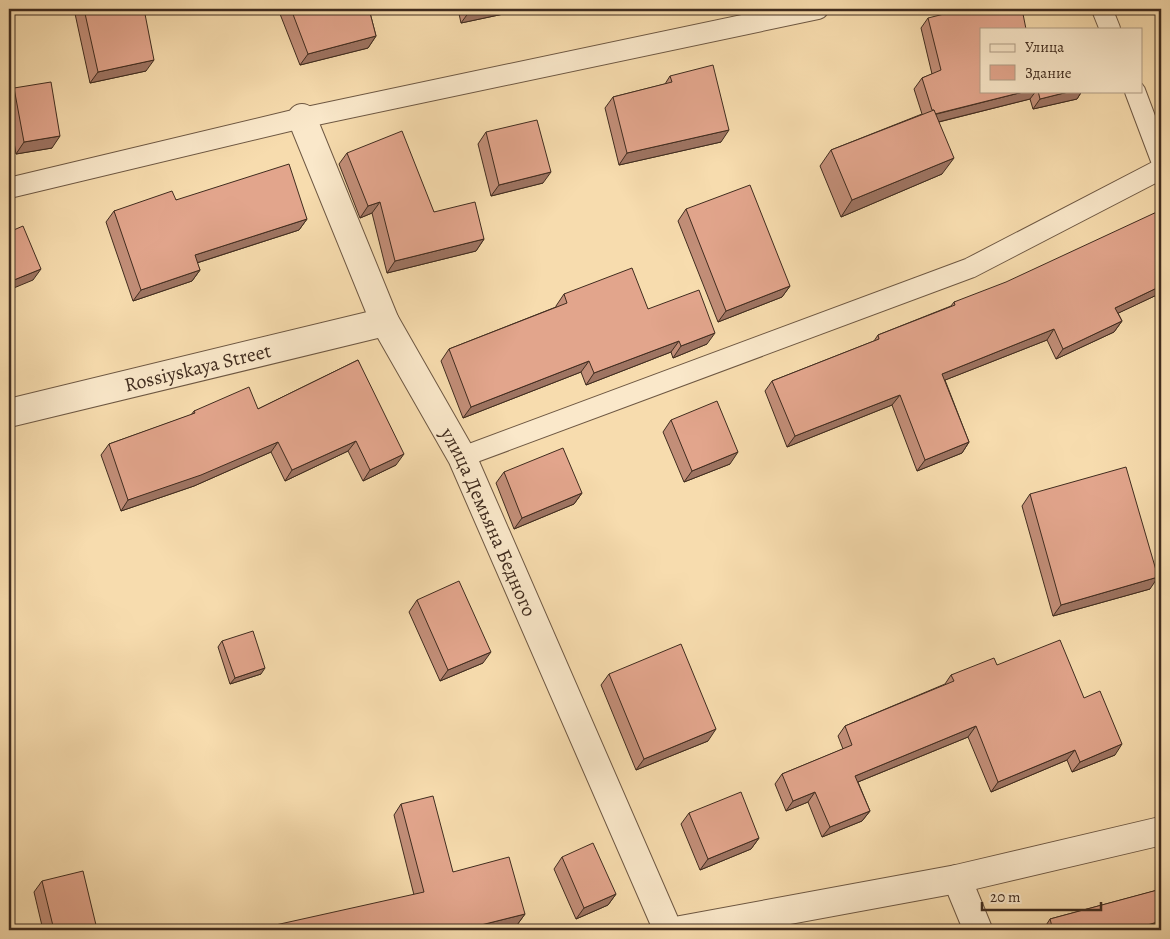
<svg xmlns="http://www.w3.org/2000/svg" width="1170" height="939" viewBox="0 0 1170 939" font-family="Alegreya,serif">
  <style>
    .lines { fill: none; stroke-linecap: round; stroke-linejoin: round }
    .service-casing { stroke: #6e5843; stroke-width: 22 }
    .minor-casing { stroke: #6e5843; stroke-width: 30 }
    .service { stroke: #fae8ca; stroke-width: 20 }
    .minor { stroke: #fae8ca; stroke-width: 28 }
    .wall { fill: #c28e78; stroke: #402c1f }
    .shaded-wall { fill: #9e7462; stroke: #402c1f }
    .building { fill: #e2a58c; stroke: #402c1f }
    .labels { text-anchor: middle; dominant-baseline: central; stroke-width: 4; stroke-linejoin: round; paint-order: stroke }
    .street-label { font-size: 20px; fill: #402c1f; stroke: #fae8ca }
  </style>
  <rect width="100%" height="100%" fill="#f7dcae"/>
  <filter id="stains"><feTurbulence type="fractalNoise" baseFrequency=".004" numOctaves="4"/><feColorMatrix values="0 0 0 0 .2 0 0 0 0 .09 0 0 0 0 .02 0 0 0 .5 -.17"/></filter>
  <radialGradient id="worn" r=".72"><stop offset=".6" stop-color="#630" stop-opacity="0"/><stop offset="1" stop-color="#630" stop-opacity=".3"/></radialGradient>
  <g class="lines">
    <g class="service-casing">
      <g id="service">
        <polyline points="1102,9 1110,29"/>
        <polyline points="1135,91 1161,160"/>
        <polyline points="9,188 302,118 818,9"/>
        <polyline points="462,457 970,268 1161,169"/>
      </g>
    </g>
    <g class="minor-casing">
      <g id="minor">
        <path id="s1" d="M302 118 385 322 462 457 668 930"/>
        <path id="s2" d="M9 413 385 322"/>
        <polyline points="957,879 978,930"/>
        <polyline points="681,930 957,879 1161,831"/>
      </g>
    </g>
    <use href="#service" class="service"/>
    <use href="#minor" class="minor"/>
  </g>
  <g class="wall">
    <polygon points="74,9 144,9 146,71 90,83"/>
    <polygon points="284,9 369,9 376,36 368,48 300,65 280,14"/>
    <polygon points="458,9 527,9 461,23"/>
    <polygon points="928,18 981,91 1082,91 1077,99 1033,109 1030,99 939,122 942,174 841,217 820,166 831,150 922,114 914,89 922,78 932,74 921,28"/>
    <polygon points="670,76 721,142 619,165 605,108 613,97 665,84"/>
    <polygon points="14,88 52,148 16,154 9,113 9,97"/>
    <polygon points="486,132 543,183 491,196 478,144"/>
    <polygon points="347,153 434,212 484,239 476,251 387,273 372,213 360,218 339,164"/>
    <polygon points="176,200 307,219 299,230 197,263 200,270 192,281 133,301 106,222 114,211"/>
    <polygon points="686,209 790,286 782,297 718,322 678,221"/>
    <polygon points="1161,293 1118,313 1122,321 1114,332 1056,359 1047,340 945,380 969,442 962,453 917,471 892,405 787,447 765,391 772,381 874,341 878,335 951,306 954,302"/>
    <polygon points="564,294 648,309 707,344 673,358 671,352 586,385 581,372 463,418 441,361 449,349 556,307 556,306"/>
    <polygon points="358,360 396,465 363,481 348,451 285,481 271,452 194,486 121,511 101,455 109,444 191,415 194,411 258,409"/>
    <polygon points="671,420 730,464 684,482 663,432"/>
    <polygon points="504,472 582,493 574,504 514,529 496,483"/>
    <polygon points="1030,494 1150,589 1053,616 1022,506"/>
    <polygon points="417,600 483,663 440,681 409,612"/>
    <polygon points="222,641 261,674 230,684 218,647"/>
    <polygon points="997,665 1084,698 1115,755 1072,772 1067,760 991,792 968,737 858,782 870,811 862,821 822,837 808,802 786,811 775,784 782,774 843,749 838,736 845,726 945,684 951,675"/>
    <polygon points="609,674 708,741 636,770 601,685"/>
    <polygon points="401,804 453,872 525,914 517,925 414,895 394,815"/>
    <polygon points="689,813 759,838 751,849 700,870 681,824"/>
    <polygon points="562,857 616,894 608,905 576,919 554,869"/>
    <polygon points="42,881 93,930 43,930 34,892"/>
    <polygon points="1161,885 1161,930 1043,930 1050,919 1158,890"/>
  </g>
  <g class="shaded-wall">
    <polygon points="484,9 527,9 461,23 469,12"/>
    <polygon points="555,9 566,9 552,12"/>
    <polygon points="376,36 368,48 300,65 308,54"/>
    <polygon points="154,60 146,71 90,83 98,72"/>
    <polygon points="1027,91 1036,91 1030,99 926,125 933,115"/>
    <polygon points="1072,91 1082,91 1077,99 1033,109 1040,99"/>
    <polygon points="729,130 721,142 619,165 627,153"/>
    <polygon points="60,136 52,148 16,154 24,142"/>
    <polygon points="954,158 942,174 841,217 852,200"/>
    <polygon points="551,172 543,183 491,196 499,185"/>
    <polygon points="380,202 372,213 360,218 368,206"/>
    <polygon points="307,219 299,230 187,266 195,255"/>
    <polygon points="484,239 476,251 387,273 395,261"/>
    <polygon points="41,269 33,280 9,290 9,282"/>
    <polygon points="200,270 192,281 133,301 141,290"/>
    <polygon points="790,286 782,297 718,322 726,311"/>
    <polygon points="1161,286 1161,293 1108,318 1115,308"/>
    <polygon points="1122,321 1114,332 1056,359 1063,349"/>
    <polygon points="1054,329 1047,340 935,384 942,374"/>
    <polygon points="715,333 707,344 673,358 681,346"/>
    <polygon points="679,341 671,352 586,385 594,373"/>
    <polygon points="589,361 581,372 463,418 471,407"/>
    <polygon points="900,395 892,405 787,447 795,436"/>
    <polygon points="356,441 348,451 285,481 292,470"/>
    <polygon points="278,442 271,452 194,486 121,511 128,500"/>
    <polygon points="969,442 962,453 917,471 925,460"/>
    <polygon points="738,452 730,464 684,482 692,471"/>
    <polygon points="404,454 396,465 363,481 370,470"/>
    <polygon points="582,493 574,504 514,529 522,518"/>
    <polygon points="1158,577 1150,589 1053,616 1061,605"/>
    <polygon points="491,652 483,663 440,681 448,670"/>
    <polygon points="265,668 261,674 230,684 235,678"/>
    <polygon points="976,726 968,737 848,786 855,776"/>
    <polygon points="716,729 708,741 636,770 644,759"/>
    <polygon points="1122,744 1115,755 1072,772 1080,762"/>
    <polygon points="1075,750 1067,760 991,792 998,782"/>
    <polygon points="815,792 808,802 786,811 793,801"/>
    <polygon points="870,811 862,821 822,837 830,827"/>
    <polygon points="759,838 751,849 700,870 708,859"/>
    <polygon points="616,894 608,905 576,919 584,908"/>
    <polygon points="525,914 517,925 497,930 461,930"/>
    <polygon points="1161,921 1161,930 1130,930"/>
    <polygon points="96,925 93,930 74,930"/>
  </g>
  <g class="building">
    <polygon points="84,9 144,9 154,60 98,72"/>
    <polygon points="291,9 369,9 376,36 308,54"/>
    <polygon points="469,9 484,9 469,12"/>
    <polygon points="964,9 1022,9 1026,29 981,29 981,91 1027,91 935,114 934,110 932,110 922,78 941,70 928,18"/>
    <polygon points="713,65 729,130 627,153 613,97 672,82 670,76"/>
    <polygon points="51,82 60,136 24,142 14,88"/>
    <polygon points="1038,91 1072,91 1040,99"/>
    <polygon points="934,110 954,158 852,200 831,150"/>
    <polygon points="537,120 551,172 499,185 486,132"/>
    <polygon points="402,131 434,212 475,202 484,239 395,261 380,202 368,206 347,153"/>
    <polygon points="289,164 307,219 195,255 200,270 141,290 114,211 172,191 176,200"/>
    <polygon points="750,185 790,286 726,311 686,209"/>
    <polygon points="1161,210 1161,286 1115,308 1122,321 1063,349 1054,329 942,374 969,442 925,460 900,395 795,436 772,381 879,339 878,335 955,305 954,302 1006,282"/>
    <polygon points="23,226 41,269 9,282 9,232"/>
    <polygon points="632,268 648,309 699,290 715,333 681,346 679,341 594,373 589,361 471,407 449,349 567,303 564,294"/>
    <polygon points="358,360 404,454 370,470 356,441 292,470 278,442 201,475 128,500 109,444 195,413 194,411 249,387 258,409"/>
    <polygon points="717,401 738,452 692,471 671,420"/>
    <polygon points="563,448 582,493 522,518 504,472"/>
    <polygon points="1126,467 1158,577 1061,605 1030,494"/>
    <polygon points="459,581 491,652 448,670 417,600"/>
    <polygon points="253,631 265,668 235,678 222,641"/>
    <polygon points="1060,640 1084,698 1100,691 1122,744 1080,762 1075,750 998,782 976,726 855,776 870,811 830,827 815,792 793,801 782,774 852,745 845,726 954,681 951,675 994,658 997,665"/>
    <polygon points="681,644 716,729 644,759 609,674"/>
    <polygon points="741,792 759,838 708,859 689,813"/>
    <polygon points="433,796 453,872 509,857 525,914 461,930 253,930 424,892 401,804"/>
    <polygon points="593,843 616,894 584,908 562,857"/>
    <polygon points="83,871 96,925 74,930 54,930 42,881"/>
    <polygon points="1161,889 1161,921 1130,930 1053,930 1050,919"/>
  </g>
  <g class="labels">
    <g class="street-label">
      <text stroke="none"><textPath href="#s2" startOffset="194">Rossiyskaya Street</textPath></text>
      <text stroke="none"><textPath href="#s1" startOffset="446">улица Демьяна Бедного</textPath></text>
    </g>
  </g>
  <rect width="1170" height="939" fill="none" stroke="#f7dcae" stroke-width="30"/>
  <rect x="10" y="10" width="1150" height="919" fill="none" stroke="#402c1f" stroke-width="2.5"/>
  <rect x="15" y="15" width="1140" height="909" fill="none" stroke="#402c1f"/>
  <rect x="980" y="28" width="162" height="65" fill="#fae8ca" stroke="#b09d86"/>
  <rect x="990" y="44" width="25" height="8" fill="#fae8ca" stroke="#b09d86"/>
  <text x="1025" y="52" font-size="15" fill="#402c1f">Улица</text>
  <rect x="990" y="65" width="25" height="15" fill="#e2a58c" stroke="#b09d86"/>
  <text x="1025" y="78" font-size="15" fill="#402c1f">Здание</text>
  <path d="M982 902v8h119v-8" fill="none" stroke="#402c1f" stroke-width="2.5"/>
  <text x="990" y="902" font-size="15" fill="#402c1f" stroke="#fae8ca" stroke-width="4" paint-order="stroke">20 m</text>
  <rect width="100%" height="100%" filter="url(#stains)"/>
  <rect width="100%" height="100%" fill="url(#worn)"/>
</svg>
